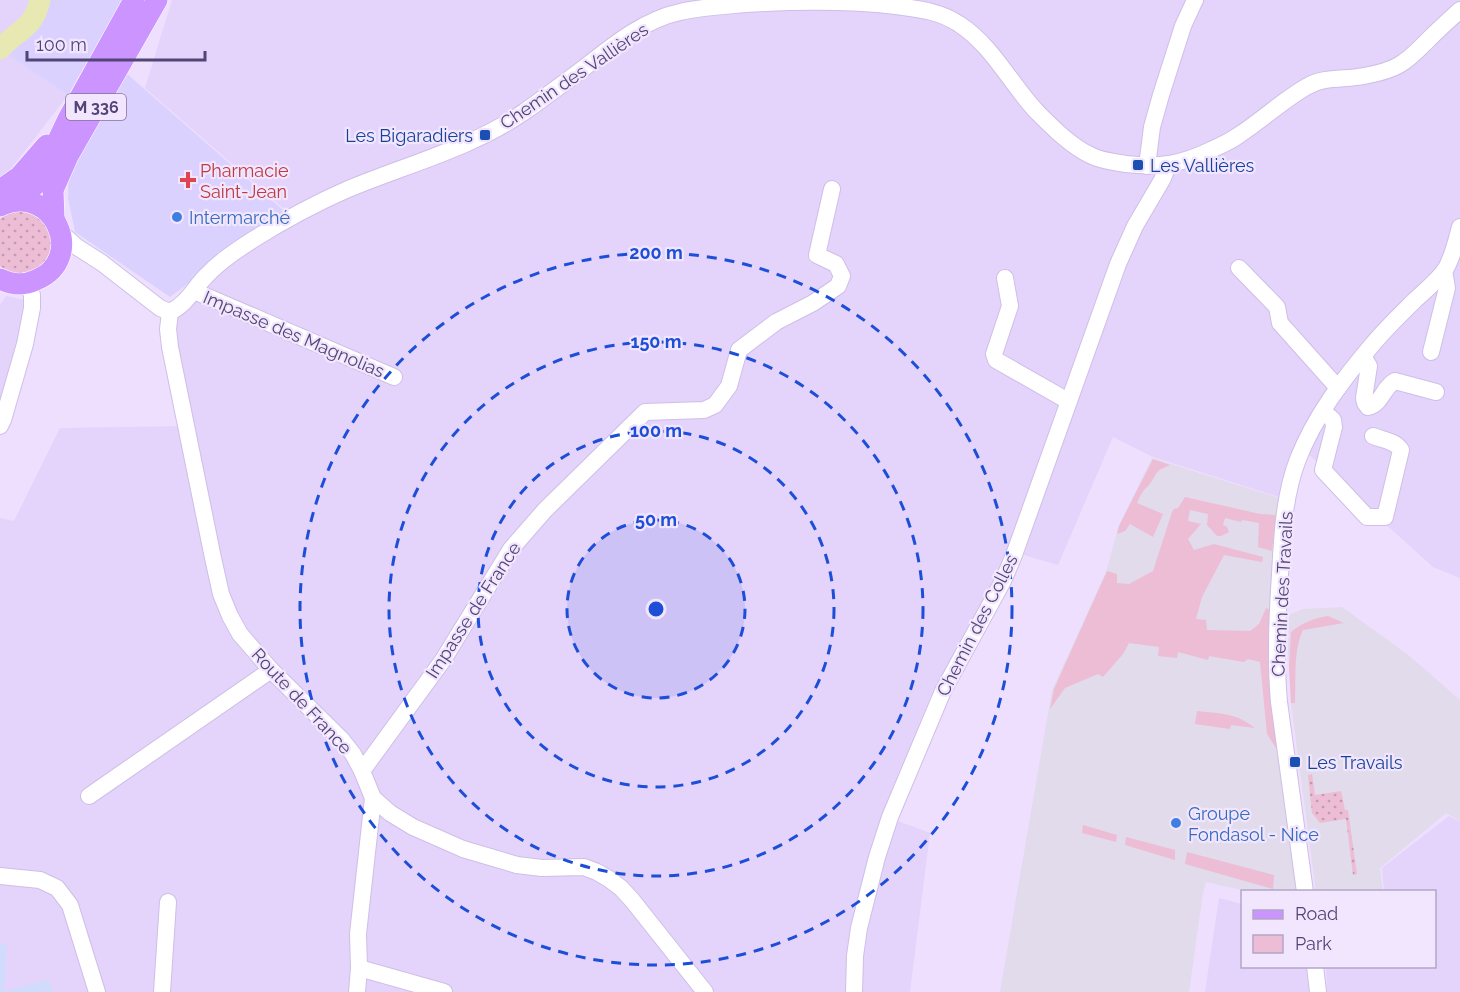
<svg xmlns="http://www.w3.org/2000/svg" width="1460" height="992" viewBox="0 0 1460 992" font-family="Raleway,sans-serif">
  <style>
    .residential { fill: #e4d3fb }
    .commercial { fill: #dad1ff }
    .industrial { fill: #e1dbeb }
    .medical { fill: #d1dbfc }
    .green { fill: #ecbdd5 }
    .garden { fill: url(#garden-dots) }
    .lines { fill: none; stroke-linecap: round; stroke-linejoin: round }
    .river { stroke: #e7e8b2; stroke-width: 21 }
    .minor-casing { stroke: #cebfe7; stroke-width: 18 }
    .major-casing { stroke: #fff; stroke-width: 22 }
    .minor { stroke: #fff; stroke-width: 16 }
    .major { stroke: #cb94ff; stroke-width: 21 }
    .ring { fill: none; stroke: #1d4ed8; stroke-width: 3; stroke-dasharray: 10 8 }
    .transit-dot { fill: #1a4fb4; stroke: #f2e6ff; stroke-width: 2 }
    .health-dot { fill: #e0444e; stroke: #f2e6ff; stroke-width: 2 }
    .shop-dot { fill: #3f7fe0; stroke: #f2e6ff; stroke-width: 2 }
    .labels { text-anchor: middle; dominant-baseline: central; stroke-width: 4.5; stroke-linejoin: round; paint-order: stroke }
    .shield { fill: #f2e6ff; stroke: #81759f; stroke-width: 1.5 }
    .shield-label { font-size: 16px; font-weight: bold; fill: #514576 }
    .street-label { font-size: 18px; fill: #514576; stroke: #f2e6ff }
    .transit-label { font-size: 18px; fill: #164399; stroke: #f2e6ff; text-anchor: start }
    .health-label { font-size: 18px; fill: #be3a42; stroke: #f2e6ff; text-anchor: start }
    .shop-label { font-size: 18px; fill: #366cbe; stroke: #f2e6ff; text-anchor: start }
    .centre { fill: #1d4ed8; stroke: #f2e6ff; stroke-width: 3 }
    .ring-label { font-size: 18px; text-anchor: middle; font-weight: bold; fill: #1d4ed8; stroke: #f2e6ff; stroke-width: 4.5; stroke-linejoin: round; paint-order: stroke }
  </style>
  <defs>
    <pattern id="garden-dots" width="8" height="8" patternUnits="userSpaceOnUse" patternTransform="scale(1.5)"><rect width="8" height="8" fill="#ecbdd5"/><path d="M2 2h.1M6 6h.1" fill="none" stroke="#c29bb1" stroke-width="1.8" stroke-linecap="round"/></pattern>
  </defs>
  <rect width="100%" height="100%" fill="#eedffe"/>
  <g class="residential">
    <polygon points="0,0 32,0 30,12 10,56 68,95 0,183"/>
    <polygon points="172,0 1460,0 1460,578 1433,567 1298,445 1284,474 1279,497 1153,457 1113,437 1058,565 1013,552 932,693 882,815 930,833 910,992 0,992 0,518 14,521 60,428 193,426 171,331 175,318 209,281 263,237 284,209 145,88"/>
    <polygon points="6,296 39,303 8,420 0,435 0,305"/>
    <polygon points="1449,816 1460,822 1460,992 1327,992 1326,967 1434,966 1434,892 1384,891 1382,868"/>
    <polygon points="1219,898 1242,904 1242,966 1307,967 1310,992 1205,992"/>
  </g>
  <g class="commercial">
    <polygon points="32,0 122,0 68,95 10,56 30,12"/>
    <polygon points="126,73 284,211 170,297 75,232 68,198 69,172"/>
  </g>
  <g class="industrial">
    <polygon points="1152,458 1279,498 1267,642 1301,891 1246,891 1206,882 1203,893 1189,992 1000,992 1052,690 1106,572 1119,525"/>
    <polygon points="1342,607 1407,654 1460,700 1460,821 1446,813 1380,868 1383,891 1316,891 1291,704 1288,650 1289,615 1303,609"/>
  </g>
  <polygon class="medical" points="0,942 2,944 7,945 4,991 49,980 53,992 0,992"/>
  <g class="green">
    <path d="M1153 459 1170 465C1152 472 1159 473 1148 486 1141 493 1141 494 1137 503L1163 514 1153 537 1130 524 1125 531 1117 534 1119 526Z"/>
    <polygon points="1185,497 1260,514 1276,515 1272,551 1258,547 1259,523 1242,520 1241,522 1225,518 1223,525 1227,527 1229,532 1221,536 1217,536 1207,525 1208,514 1190,510 1188,521 1201,524 1188,539 1194,550 1214,544 1263,557 1262,562 1224,555 1202,597 1196,619 1206,620 1207,630 1250,631 1259,624 1266,608 1270,610 1268,642 1277,735 1276,748 1267,734 1260,662 1248,659 1244,662 1209,656 1208,660 1178,652 1177,658 1158,656 1159,647 1129,643 1123,654 1103,677 1098,674 1065,688 1050,709 1054,689 1107,571 1117,574 1117,583 1129,584 1153,571 1172,512 1174,509 1178,508"/>
    <path d="M1328 616 1344 623 1303 630C1293 650 1296 681 1295 703H1291L1289 667 1291 632C1302 623 1314 618 1328 616Z"/>
    <path d="M1197 711C1222 714 1234 712 1255 728L1231 725 1230 729 1195 724Z"/>
    <polygon points="1083,825 1117,835 1116,842 1082,833"/>
    <polygon points="1126,837 1175,850 1175,860 1125,845"/>
    <polygon points="1187,852 1274,875 1273,889 1185,864"/>
  </g>
  <g class="garden">
    <polygon points="33,0 48,0 47,11 31,10"/>
    <path d="M18 211C76 217 50 296 0 266V219L8 213Z"/>
    <polygon points="1312,774 1315,795 1341,791 1345,810 1348,810 1357,874 1353,875 1346,819 1320,823 1312,813 1308,775"/>
  </g>
  <g class="lines">
    <path class="river" d="M0 49C18 29 33 30 40 0"/>
    <g class="minor-casing">
      <g id="minor">
        <polyline points="1147,166 1152,127 1161,95 1183,26 1195,0"/>
        <polyline points="60,232 77,247 102,263 160,308 170,312"/>
        <polyline points="1239,268 1277,307 1280,323 1338,388"/>
        <polyline points="1005,278 1010,306 994,354 996,360 1068,401"/>
        <polyline points="194,291 394,377"/>
        <path d="M170 312C187 304 194 288 206 276 220 261 237 250 254 239 283 221 314 204 346 190 405 165 470 149 524 112 544 98 564 83 584 68 612 46 643 20 680 12 701 7 724 6 746 4 796 1 846 0 896 6 918 9 940 11 959 24 993 46 1011 85 1038 113 1053 128 1071 146 1090 155 1101 161 1114 162 1126 164 1161 168 1182 164 1213 149 1222 145 1231 141 1239 135 1262 120 1282 101 1306 87 1324 76 1344 80 1364 76 1375 74 1389 71 1399 65 1410 59 1419 49 1427 41 1438 30 1449 20 1460 10"/>
        <polyline points="170,312 168,329 170,347 213,558 221,594 230,616 240,634 271,670 342,740 353,754 362,771 373,798 390,813 413,827 463,849 517,865 542,868 584,867 597,872 609,879 621,888 632,900 705,992"/>
        <polyline points="1431,352 1447,288 1444,271"/>
        <path d="M1363 356 1369 366 1364 398 1365 403 1368 407C1382 404 1383 387 1395 381L1436 392"/>
        <path d="M1323 411 1333 420 1334 427 1323 470 1367 517H1385L1401 450C1396 441 1383 440 1373 436"/>
        <polyline points="0,426 3,420 25,344 32,308 32,295 28,284"/>
        <polyline points="362,771 443,660 511,549 545,510 645,412 704,410 715,405 729,386 739,350 776,322 813,303 838,286 842,276 836,264 817,255 832,189"/>
        <polyline points="89,796 271,670"/>
        <polyline points="0,876 40,880 57,888 70,905 97,992"/>
        <path d="M1305 892 1279 702C1275 659 1277 617 1280 575 1282 536 1284 495 1298 459 1315 416 1343 379 1372 345 1386 328 1401 314 1416 299 1426 290 1437 281 1445 270 1453 257 1456 241 1460 227"/>
        <polyline points="1315,966 1318,992"/>
        <polyline points="359,968 444,992"/>
        <polyline points="162,992 168,902"/>
        <polyline points="357,992 359,968 358,934 373,798"/>
        <polyline points="854,992 855,956 859,928 877,857 890,817 943,691 1003,581 1014,555 1118,264 1135,226 1162,180 1165,173 1166,165"/>
      </g>
    </g>
    <g class="major-casing">
      <g id="major">
        <polyline points="0,190 20,176 47,145"/>
        <polyline points="16,201 35,185 43,172 68,119 134,0"/>
        <path d="M0 206C53 181 88 259 36 280 23 286 12 285 0 279"/>
        <polyline points="54,219 53,190 68,156 157,0"/>
      </g>
    </g>
    <use href="#minor" class="minor"/>
    <use href="#major" class="major"/>
  </g>
  <circle cx="656" cy="609" r="89" fill="#1d4ed8" fill-opacity=".12"/>
  <g class="ring">
    <circle cx="656" cy="609" r="89"/>
    <circle cx="656" cy="609" r="178"/>
    <circle cx="656" cy="609" r="267"/>
    <circle cx="656" cy="609" r="356"/>
  </g>
  <g class="transit-dot">
    <rect x="479" y="129" width="12" height="12" rx="3"/>
    <rect x="1132" y="159" width="12" height="12" rx="3"/>
    <rect x="1289" y="756" width="12" height="12" rx="3"/>
  </g>
  <path class="health-dot" d="M185 171h6v6h6v6h-6v6h-6v-6h-6v-6h6z"/>
  <g class="shop-dot">
    <circle cx="177" cy="217" r="6"/>
    <circle cx="1176" cy="823" r="6"/>
  </g>
  <g class="labels">
    <rect class="shield" x="66" y="94" width="60" height="26" rx="4.5"/>
    <g class="shield-label">
      <text x="96" y="107">M 336</text>
    </g>
    <g class="street-label">
      <text transform="translate(574 76) rotate(-34)">Chemin des Vallières</text>
      <text transform="translate(294 334) rotate(23)">Impasse des Magnolias</text>
      <text transform="translate(1282 594) rotate(-87)">Chemin des Travails</text>
      <text transform="translate(473 610) rotate(-57)">Impasse de France</text>
      <text transform="translate(977 625) rotate(-63)">Chemin des Colles</text>
      <text transform="translate(302 701) rotate(47)">Route de France</text>
    </g>
    <g class="transit-label">
      <text x="473" y="135" text-anchor="end">Les Bigaradiers</text>
      <text x="1150" y="165">Les Vallières</text>
      <text x="1307" y="762">Les Travails</text>
    </g>
    <g class="health-label">
      <text x="200" y="170">Pharmacie<tspan x="200" dy="21">Saint-Jean</tspan></text>
    </g>
    <g class="shop-label">
      <text x="189" y="217">Intermarché</text>
      <text x="1188" y="813">Groupe<tspan x="1188" dy="21">Fondasol - Nice</tspan></text>
    </g>
  </g>
  <circle cx="656" cy="609" r="9" class="centre"/>
  <g class="ring-label">
    <text x="656" y="259">200 m</text>
    <text x="656" y="348">150 m</text>
    <text x="656" y="437">100 m</text>
    <text x="656" y="526">50 m</text>
  </g>
  <rect x="1241" y="890" width="195" height="78" fill="#f2e6ff" stroke="#b2a6c8" stroke-width="1.5"/>
  <rect x="1253" y="910" width="30" height="9" fill="#cb94ff" stroke="#b2a6c8" stroke-width="1.5"/>
  <text x="1295" y="920" font-size="18" fill="#514576">Road</text>
  <rect x="1253" y="935" width="30" height="18" fill="#ecbdd5" stroke="#b2a6c8" stroke-width="1.5"/>
  <text x="1295" y="950" font-size="18" fill="#514576">Park</text>
  <path d="M27 51v9h178v-9" fill="none" stroke="#514576" stroke-width="3"/>
  <text x="36" y="51" font-size="18" fill="#514576" stroke="#f2e6ff" stroke-width="4.5" paint-order="stroke">100 m</text>
</svg>
